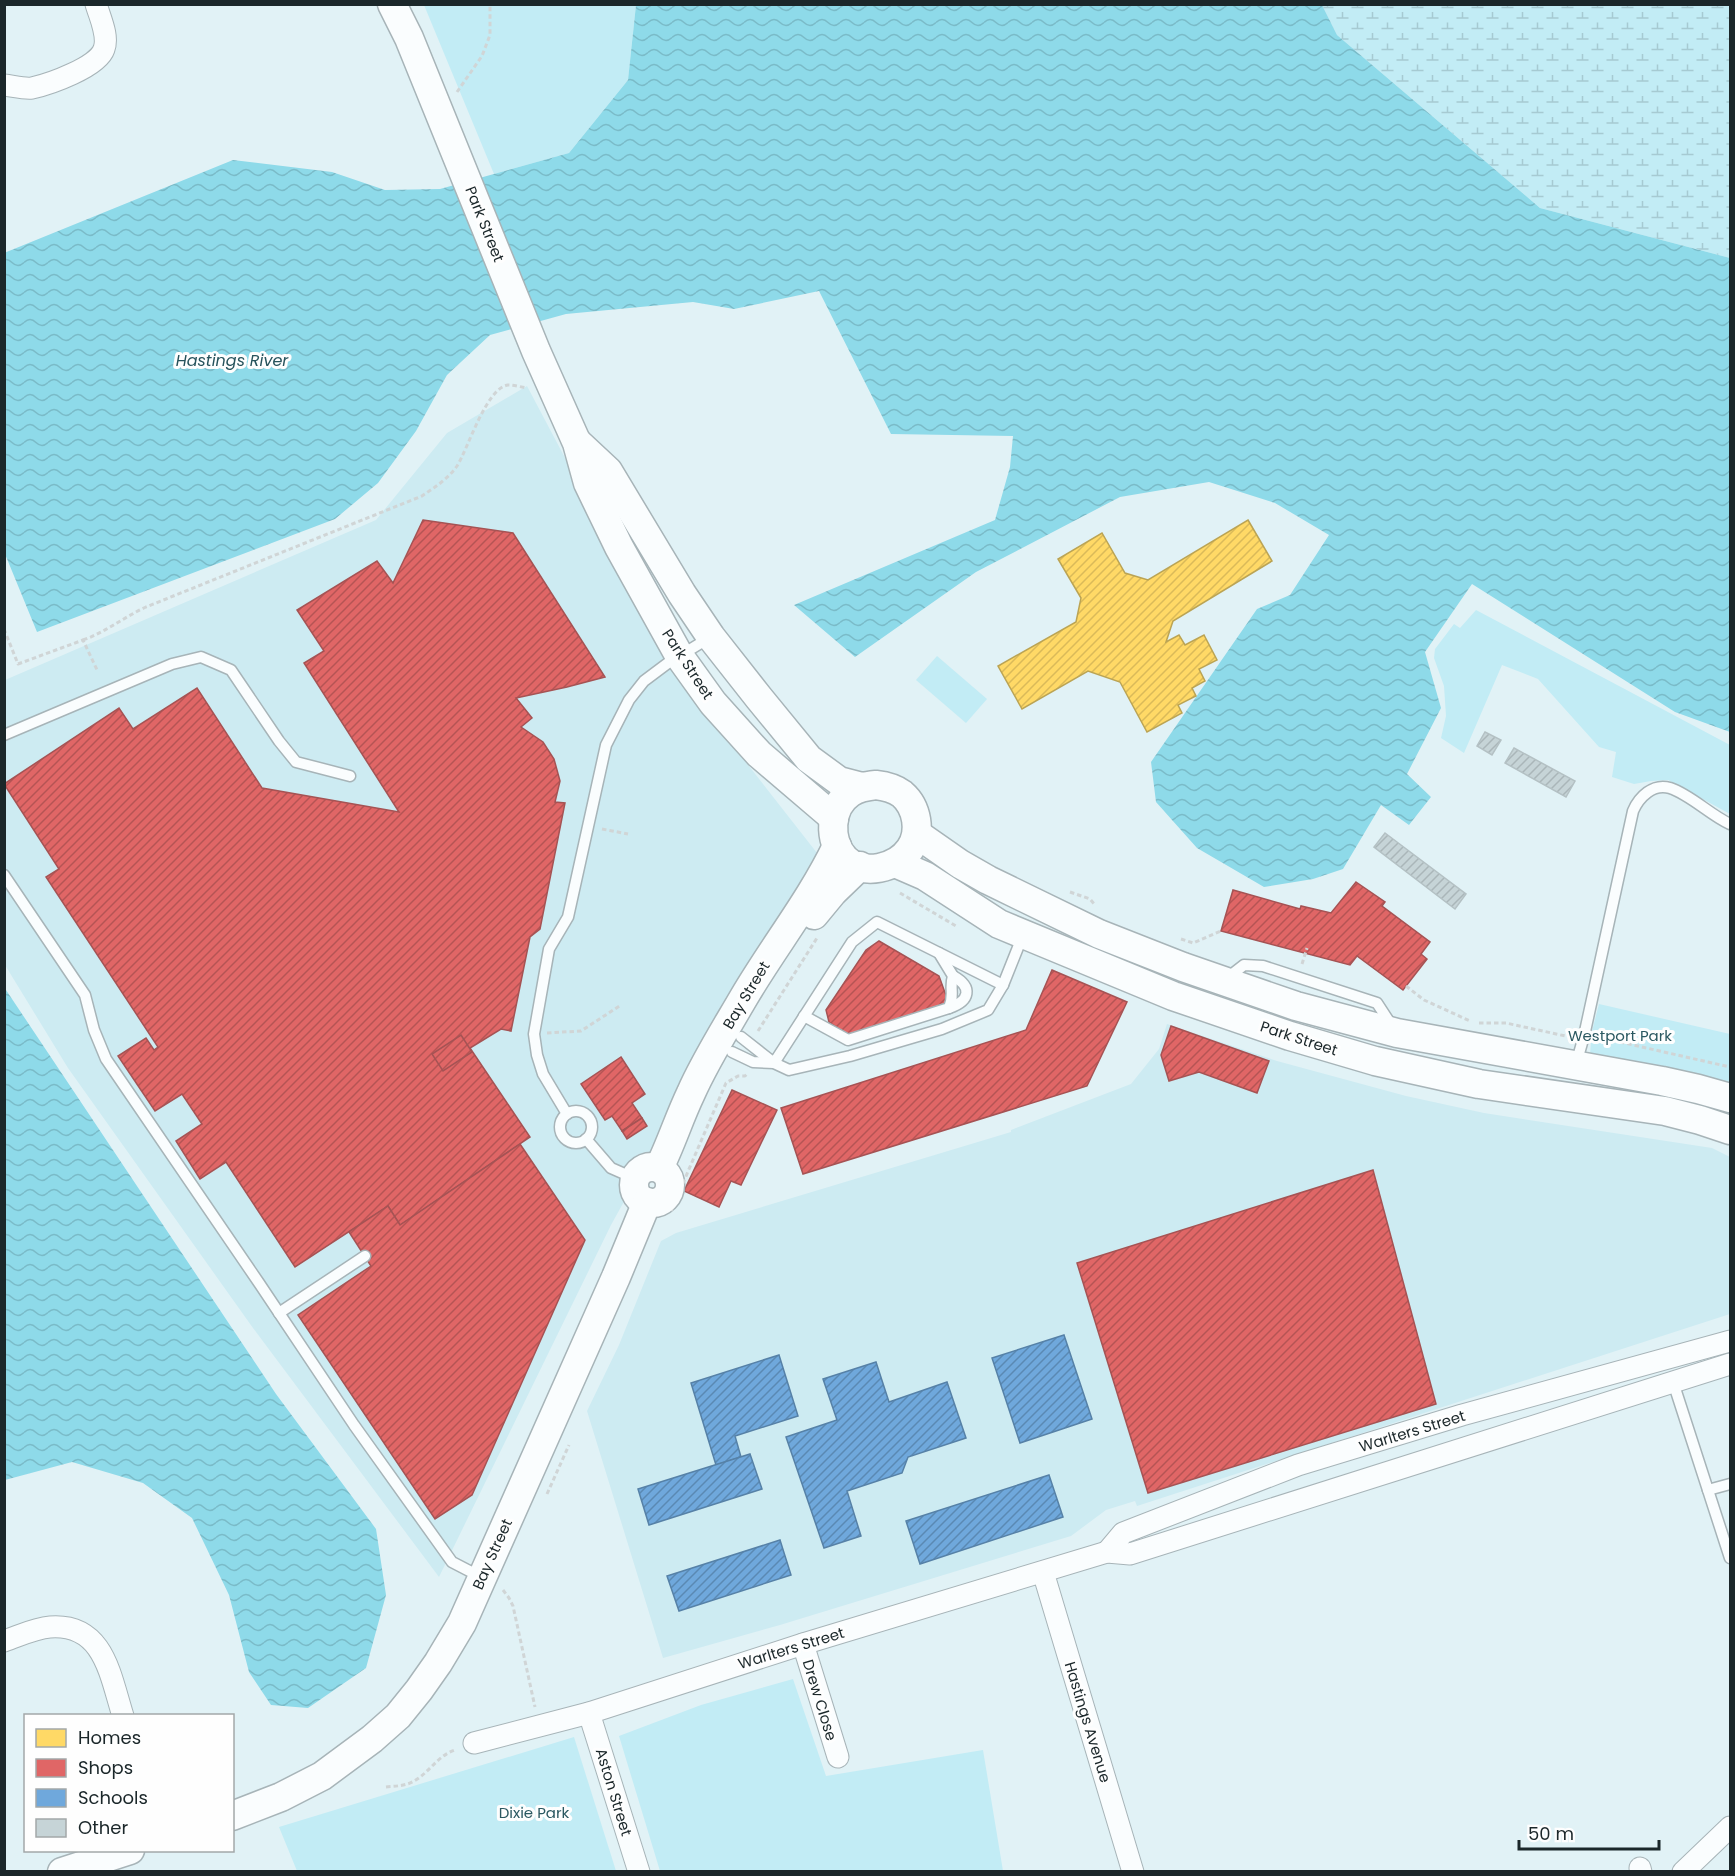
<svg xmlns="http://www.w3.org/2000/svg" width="1735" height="1876" viewBox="0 0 1735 1876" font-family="Poppins,sans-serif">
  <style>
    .built { fill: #cdebf2 }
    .green { fill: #c2ecf5 }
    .wetland { fill: url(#wetland-marsh) }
    .water { fill: url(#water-waves) }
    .homes { fill: url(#homes-hatch); stroke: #bba454; stroke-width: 1.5 }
    .shops { fill: url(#shops-hatch); stroke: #a55354; stroke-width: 1.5 }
    .schools { fill: url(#schools-hatch); stroke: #5681a7; stroke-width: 1.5 }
    .building { fill: url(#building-hatch); stroke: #b4c1c4; stroke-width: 1.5 }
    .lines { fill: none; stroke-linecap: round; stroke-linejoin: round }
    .lane-casing { stroke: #a7b4b8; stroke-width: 13 }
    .street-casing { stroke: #a7b4b8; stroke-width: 23 }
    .secondary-casing { stroke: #a7b4b8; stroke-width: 31 }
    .path { stroke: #d0d5d6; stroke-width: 3; stroke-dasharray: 4.5 3; stroke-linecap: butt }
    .lane { stroke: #fafdfe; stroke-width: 10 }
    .street { stroke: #fafdfe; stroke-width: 21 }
    .secondary { stroke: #fafdfe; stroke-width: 28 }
    .labels { text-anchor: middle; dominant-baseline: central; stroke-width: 6; stroke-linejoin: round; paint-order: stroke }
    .street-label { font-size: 15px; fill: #1b272a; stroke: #fefefe }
    .park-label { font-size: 15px; fill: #2b5861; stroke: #fefefe }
    .water-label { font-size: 16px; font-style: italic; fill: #27535c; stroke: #fefefe }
  </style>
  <defs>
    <pattern id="wetland-marsh" width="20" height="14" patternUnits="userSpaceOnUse" patternTransform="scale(1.5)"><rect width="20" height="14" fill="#c2ecf5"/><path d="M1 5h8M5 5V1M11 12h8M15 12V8" fill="none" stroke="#a6cad2"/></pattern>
    <pattern id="water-waves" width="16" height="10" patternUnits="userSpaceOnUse" patternTransform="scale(1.5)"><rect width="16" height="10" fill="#8edae9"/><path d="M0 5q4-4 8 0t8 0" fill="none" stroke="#7abbc8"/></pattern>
    <pattern id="homes-hatch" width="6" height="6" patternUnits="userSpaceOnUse" patternTransform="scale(1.5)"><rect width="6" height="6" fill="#ffd966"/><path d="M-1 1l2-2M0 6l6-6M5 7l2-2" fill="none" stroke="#daba59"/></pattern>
    <pattern id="shops-hatch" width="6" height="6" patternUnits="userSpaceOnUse" patternTransform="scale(1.5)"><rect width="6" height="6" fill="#e06666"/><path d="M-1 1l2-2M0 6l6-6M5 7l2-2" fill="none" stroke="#b55454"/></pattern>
    <pattern id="schools-hatch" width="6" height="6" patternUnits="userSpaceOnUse" patternTransform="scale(1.5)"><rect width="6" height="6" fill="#6fa8dc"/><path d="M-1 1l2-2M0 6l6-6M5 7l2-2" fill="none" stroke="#5a89b3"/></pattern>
    <pattern id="building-hatch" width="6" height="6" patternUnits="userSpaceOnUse" patternTransform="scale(1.5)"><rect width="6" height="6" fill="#c6d4d7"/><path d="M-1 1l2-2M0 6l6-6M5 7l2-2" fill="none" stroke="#aab6b9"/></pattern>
  </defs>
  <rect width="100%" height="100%" fill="#e1f2f6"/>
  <g class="built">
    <polygon points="527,386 684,683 817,853 611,1225 439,1577 253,1328 68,1068 5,965 5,680 376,520 447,433"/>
    <polygon points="1167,1024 1277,1061 1406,1096 1484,1113 1712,1148 1730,1157 1730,1314 1137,1506 1135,1501 1106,1510 1071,1536 780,1625 663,1658 587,1411 619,1345 661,1241 676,1233 1011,1132 1011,1130 1131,1084 1159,1049"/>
  </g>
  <g class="green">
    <polygon points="424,5 636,5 628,80 569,153 494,174"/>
    <polygon points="1476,610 1730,745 1730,814 1668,780 1651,781 1634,784 1612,777 1616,752 1599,747 1538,679 1502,665 1464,753 1441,738 1446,716 1444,686 1434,658 1435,649 1454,624 1460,628"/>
    <polygon points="937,656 987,699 966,723 916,680"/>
    <polygon points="1599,1004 1730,1034 1730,1085 1590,1054 1592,1031"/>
    <polygon points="793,1679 826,1776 983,1750 1003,1871 660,1871 619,1736 701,1705"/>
    <polygon points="574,1737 616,1871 297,1871 279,1827"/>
  </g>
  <polygon class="wetland" points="1322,5 1730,5 1730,258 1540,208 1337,35"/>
  <g class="water">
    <polygon points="636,5 1322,5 1337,35 1540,208 1730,258 1730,732 1675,712 1472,584 1425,652 1441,708 1407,774 1431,797 1409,825 1381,805 1343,869 1313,879 1264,887 1197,848 1156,802 1151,762 1257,609 1290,595 1329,535 1275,503 1209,482 1120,497 976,572 855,657 794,605 995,520 1010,467 1013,436 891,434 819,291 734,309 693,302 566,314 490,335 447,375 416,431 378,483 335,519 37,632 5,554 4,253 233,160 332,172 385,190 440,189 569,153 628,80"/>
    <polygon points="4,987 276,1394 376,1529 386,1595 366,1668 308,1708 271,1705 249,1672 229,1595 192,1518 143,1483 72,1462 5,1480"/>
  </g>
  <polygon class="homes" points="1248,520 1272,561 1173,621 1166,642 1179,635 1185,645 1204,635 1217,660 1199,669 1205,681 1192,688 1196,696 1178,705 1182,713 1147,732 1120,682 1088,671 1022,709 998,666 1076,622 1081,598 1058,559 1102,533 1125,573 1148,580"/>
  <g class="shops">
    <polygon points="423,520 513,533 605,677 567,687 516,698 532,718 521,727 543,742 554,759 560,781 555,802 565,803 540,929 530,937 511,1031 501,1029 470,1048 530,1137 400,1225 388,1206 295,1267 226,1162 200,1179 176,1141 202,1124 182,1094 155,1111 118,1056 146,1038 154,1050 158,1047 46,877 59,869 4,784 119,708 133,729 197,688 262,788 399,812 304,663 324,651 297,610 377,561 393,583"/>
    <polygon points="1356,882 1385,902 1382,906 1430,942 1421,954 1427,959 1403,990 1357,956 1350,965 1221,931 1233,890 1300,909 1301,906 1331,913"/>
    <polygon points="879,941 939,976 948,1001 943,1007 848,1035 829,1022 826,1010 866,950"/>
    <polygon points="1052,970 1127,1002 1087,1086 803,1174 781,1108 1026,1030"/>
    <polygon points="1171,1026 1269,1061 1257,1093 1199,1072 1169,1081 1161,1055"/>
    <polygon points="461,1035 472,1052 443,1071 432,1054"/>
    <polygon points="621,1057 645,1094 632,1103 642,1118 622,1131 612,1116 605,1120 581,1084"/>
    <polygon points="732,1090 777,1110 741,1185 731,1181 719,1207 684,1191"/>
    <polygon points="642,1118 647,1126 627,1139 622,1131"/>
    <polygon points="520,1144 585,1240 472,1495 435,1519 298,1315 371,1266 349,1232 388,1206 400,1225"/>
    <polygon points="1373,1170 1436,1404 1148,1493 1077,1263"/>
  </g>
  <g class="schools">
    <polygon points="1064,1335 1092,1419 1020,1443 992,1358"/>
    <polygon points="779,1355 798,1416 735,1436 741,1457 716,1465 691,1383"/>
    <polygon points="876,1362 889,1402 947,1382 966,1438 908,1457 902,1473 847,1491 861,1536 824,1548 786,1437 837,1420 823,1379"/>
    <polygon points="750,1454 762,1489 649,1525 638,1489"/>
    <polygon points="1049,1475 1063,1517 920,1564 906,1521"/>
    <polygon points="780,1540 791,1575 679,1611 667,1576"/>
  </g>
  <g class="building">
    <polygon points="1485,732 1501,740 1492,755 1477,746"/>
    <polygon points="1514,748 1575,781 1566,797 1505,763"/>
    <polygon points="1385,833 1466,894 1455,909 1374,847"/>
  </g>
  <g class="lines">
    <g class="lane-casing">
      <g id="lane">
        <polyline points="4,735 172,664 201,657 231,670 279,741 296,762 350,776"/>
        <polyline points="4,875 85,995 94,1030 106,1059 259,1283 354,1425 452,1562 481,1577"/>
        <polyline points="1226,979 1244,965 1263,966 1377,1003 1392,1026"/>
        <path d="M949 1008C970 1001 973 987 953 976"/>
        <path d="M804 1016 848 1040 949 1008C955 994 949 989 953 976L939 953"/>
        <polyline points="741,1037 774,1063 852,942 877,922 1003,985"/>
        <polyline points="732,1052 753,1062 774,1063 789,1070 850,1056 942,1029 988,1010 1003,985 1023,935"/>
        <path d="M1576 1064 1584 1036 1633 811C1639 797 1653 783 1670 788 1691 795 1710 815 1730 824"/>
        <circle cx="576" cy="1127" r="16"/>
        <polyline points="567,1114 543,1074 537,1055 534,1034 549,949 568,917 606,745 629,700 644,681 668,663 709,638"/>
        <polyline points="586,1139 611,1168 636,1179"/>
        <polyline points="279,1313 365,1256"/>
        <polyline points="1673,1382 1730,1558"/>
        <polyline points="1708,1490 1730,1484"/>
      </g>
    </g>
    <g class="street-casing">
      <g id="street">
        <path d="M4 85C13 86 24 89 32 88 50 84 98 67 104 49 109 36 100 18 96 4"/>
        <polyline points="1107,1552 1123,1533 1298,1465 1462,1415 1730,1341"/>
        <polyline points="1043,1572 1133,1872"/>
        <path d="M4 1641C19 1636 35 1628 50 1627 104 1623 110 1675 123 1716"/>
        <polyline points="803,1644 838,1757"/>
        <polyline points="589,1713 639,1872"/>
        <polyline points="474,1743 589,1713 803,1644 1107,1552 1130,1554 1730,1364"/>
        <polyline points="1640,1868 1641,1872"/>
        <polyline points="1683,1872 1730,1827"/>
      </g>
    </g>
    <g class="secondary-casing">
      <g id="secondary">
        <polyline points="392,4 409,38 536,351 577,443 588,483 619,547 680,657 713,703 759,754 834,818"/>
        <polyline points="578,443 608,471 682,594 711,637 759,698 809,759 839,781 862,787"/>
        <path d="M876 785C885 786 894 788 902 794 917 807 922 832 910 849 897 868 863 877 845 859 828 841 829 807 850 793 858 787 867 786 876 785Z"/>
        <polyline points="917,834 960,864 988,880 1099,934 1183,967 1296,1006 1397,1033 1662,1081 1698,1089 1730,1098"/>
        <polyline points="895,863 925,876 999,924 1173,996 1290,1036 1375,1061 1479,1084 1665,1111 1700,1120 1730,1130"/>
        <polyline points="814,915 833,892 860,866"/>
        <circle cx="652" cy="1185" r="18"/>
        <path d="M659 1168C671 1144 679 1118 691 1093 705 1061 726 1028 744 997 774 946 811 900 837 846"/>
        <polyline points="232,1816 281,1797 322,1776 372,1739 398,1716 419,1690 438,1663 462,1623 616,1277 647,1202"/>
        <polyline points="62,1872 130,1850"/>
      </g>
    </g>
    <g class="path">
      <polyline points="457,92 482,56 490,35 490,4"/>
      <polyline points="4,629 18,664 83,640 98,672"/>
      <path d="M83 640C106 632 124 617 146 607L422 496C435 487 448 479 457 466 468 449 486 388 508 385 514 385 521 387 527 388"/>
      <polyline points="602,829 628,834"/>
      <polyline points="1070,892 1090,899 1095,905"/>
      <polyline points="900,893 956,926"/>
      <polyline points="1181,939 1193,943 1221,931"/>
      <polyline points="1302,964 1307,948"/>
      <polyline points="1406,986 1424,1000 1470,1021"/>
      <polyline points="1479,1023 1506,1023 1570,1037"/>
      <polyline points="758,1031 817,938"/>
      <polyline points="547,1033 581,1031 621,1005"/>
      <polyline points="1598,1037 1730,1067"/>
      <polyline points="671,1211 726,1083 738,1076 745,1076 747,1074"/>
      <polyline points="547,1494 569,1445"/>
      <polyline points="503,1590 509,1598 513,1606 535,1707"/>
      <path d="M386 1787C396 1786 406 1786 414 1781 430 1772 437 1756 455 1750"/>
    </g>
    <use href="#lane" class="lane"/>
    <use href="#street" class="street"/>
    <use href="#secondary" class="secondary"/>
  </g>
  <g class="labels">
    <g class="street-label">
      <text transform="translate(485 224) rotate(68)">Park Street</text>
      <text transform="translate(688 664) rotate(57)">Park Street</text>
      <text transform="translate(746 995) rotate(-59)">Bay Street</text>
      <text transform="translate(1299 1038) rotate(18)">Park Street</text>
      <text transform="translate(1412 1431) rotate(-17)">Warlters Street</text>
      <text transform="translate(492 1554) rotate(-66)">Bay Street</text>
      <text transform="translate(791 1648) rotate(-17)">Warlters Street</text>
      <text transform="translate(820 1700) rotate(73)">Drew Close</text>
      <text transform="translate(1088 1722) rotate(73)">Hastings Avenue</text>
      <text transform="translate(614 1792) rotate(73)">Aston Street</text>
    </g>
    <g class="park-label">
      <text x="1620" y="1035">Westport Park</text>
      <text x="534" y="1812">Dixie Park</text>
    </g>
    <g class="water-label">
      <text x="232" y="360">Hastings River</text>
    </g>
  </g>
  <rect width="1735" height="1876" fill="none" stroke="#1b272a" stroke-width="12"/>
  <rect x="24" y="1714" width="210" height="138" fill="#fefefe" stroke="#a3a8a9" stroke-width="1.5"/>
  <rect x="36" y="1729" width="30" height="18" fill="#ffd966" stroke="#a3a8a9" stroke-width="1.5"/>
  <text x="78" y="1744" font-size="18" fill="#1b272a">Homes</text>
  <rect x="36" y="1759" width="30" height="18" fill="#e06666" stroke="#a3a8a9" stroke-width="1.5"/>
  <text x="78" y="1774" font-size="18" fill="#1b272a">Shops</text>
  <rect x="36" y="1789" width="30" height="18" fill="#6fa8dc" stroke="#a3a8a9" stroke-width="1.5"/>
  <text x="78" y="1804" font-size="18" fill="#1b272a">Schools</text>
  <rect x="36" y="1819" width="30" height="18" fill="#c6d4d7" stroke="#a3a8a9" stroke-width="1.5"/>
  <text x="78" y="1834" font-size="18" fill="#1b272a">Other</text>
  <path d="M1519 1840v9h140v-9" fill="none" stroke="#1b272a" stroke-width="3"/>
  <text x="1528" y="1840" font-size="18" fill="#1b272a" stroke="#fefefe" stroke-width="4.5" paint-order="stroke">50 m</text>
</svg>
